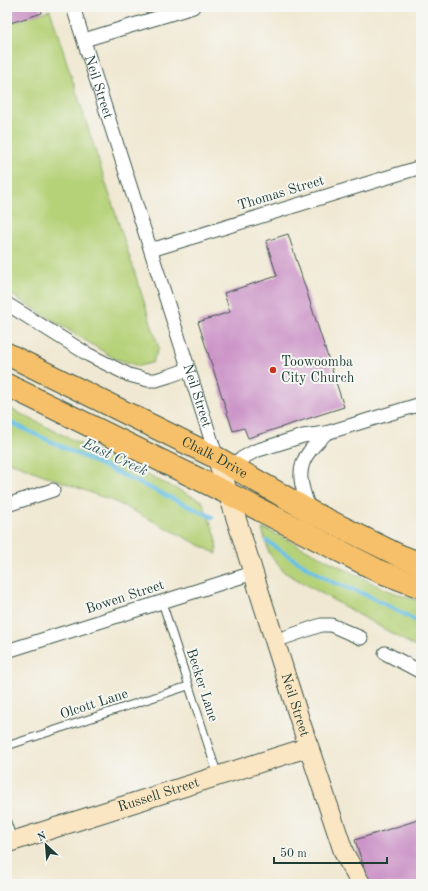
<svg xmlns="http://www.w3.org/2000/svg" width="428" height="891" viewBox="0 0 428 891" font-family="'Old Standard TT',serif">
  <style>
    .green { fill: #b6d279; stroke: #6a8856 }
    .lines { fill: none; stroke-linecap: round; stroke-linejoin: round }
    .stream { stroke: #69c1e6; stroke-width: 4.5 }
    .building { fill: #ca92c6 }
    .lane-casing { stroke: #3e574c; stroke-width: 9 }
    .street-casing { stroke: #3e574c; stroke-width: 15 }
    .secondary-casing { stroke: #3e574c; stroke-width: 21 }
    .highway-casing { stroke: #3e574c; stroke-width: 24 }
    .lane { stroke: #fff; stroke-width: 7 }
    .street { stroke: #fff; stroke-width: 13 }
    .secondary { stroke: #fbe6c4; stroke-width: 19 }
    .highway { stroke: #f6c06b; stroke-width: 22 }
    .poi-dot { fill: #c8321e; stroke: #f6f6f2; stroke-width: 1.5 }
    .labels { text-anchor: middle; dominant-baseline: central; stroke-width: 4; stroke-linejoin: round; paint-order: stroke }
    .street-label { font-size: 14px; fill: #1f3d34; stroke: #f6f6f2 }
    .poi-label { font-size: 14px; fill: #1f3d34; stroke: #f6f6f2; text-anchor: start }
    .water-label { font-size: 15px; font-style: italic; fill: #325e60; stroke: #f6f6f2 }
  </style>
  <rect width="100%" height="100%" fill="#f6f6f2"/>
  <filter id="ink" filterUnits="userSpaceOnUse"><feTurbulence type="fractalNoise" baseFrequency=".025" numOctaves="2"/><feDisplacementMap in="SourceGraphic" scale="8" xChannelSelector="R" yChannelSelector="G"/><feConvolveMatrix kernelMatrix="1 2 1 2 8 2 1 2 1" color-interpolation-filters="sRGB"/></filter>
  <filter id="wash" filterUnits="userSpaceOnUse"><feTurbulence type="fractalNoise" baseFrequency=".012" numOctaves="4" result="noise"/><feDisplacementMap in="SourceGraphic" scale="16" xChannelSelector="R" yChannelSelector="G"/><feGaussianBlur stdDeviation="0.9" result="paint"/><feColorMatrix in="noise" values="0 0 0 0 0 0 0 0 0 0 0 0 0 0 0 0 0 1.4 0 .05"/><feComposite in="paint" operator="in"/></filter>
  <g filter="url(#wash)">
    <rect width="100%" height="100%" fill="#f0e8d2"/>
    <g class="green">
      <polygon points="50,10 159,348 152,363 138,366 114,358 7,292 7,24"/>
      <polygon points="7,407 73,440 202,501 216,536 217,554 118,503 7,461"/>
      <polygon points="262,529 268,530 384,589 421,602 421,650 284,572 269,553"/>
    </g>
    <g class="lines">
      <g class="stream">
        <polyline points="7,421 212,517"/>
        <polyline points="267,541 284,553 330,581 369,596 421,623"/>
      </g>
    </g>
    <g id="blocks">
      <g class="building">
        <polygon points="7,7 40,7 42,13 7,24"/>
        <polygon points="288,234 344,407 248,438 244,428 233,431 198,322 230,312 224,293 277,276 266,241"/>
        <polygon points="421,819 421,884 372,884 369,883 355,840"/>
      </g>
    </g>
  </g>
  <g filter="url(#ink)">
    <use href="#blocks" fill-opacity="0" stroke="#3e574c" stroke-width="1"/>
    <g class="lines">
      <g class="lane-casing">
        <g id="lane">
          <polyline points="162,602 218,776"/>
          <polyline points="7,746 188,686"/>
          <polyline points="7,822 13,840"/>
        </g>
      </g>
      <g class="street-casing">
        <g id="street">
          <path id="s1" d="M73 7 217 458"/>
          <polyline points="84,40 193,7"/>
          <polyline points="151,250 421,167"/>
          <polyline points="7,304 89,355 129,375 148,380 156,380 169,376 189,369"/>
          <polyline points="230,465 255,451 303,436 326,433 421,404"/>
          <polyline points="7,505 53,490"/>
          <path d="M310 511C303 491 294 471 309 452 314 445 321 439 326 433"/>
          <polyline points="275,641 321,625 331,625 361,638"/>
          <polyline points="7,651 253,573"/>
          <polyline points="385,653 421,672"/>
        </g>
      </g>
      <g class="secondary-casing">
        <g id="secondary">
          <path id="s2" d="M217 458 301 724 344 853 361 884"/>
          <path id="s3" d="M7 843 309 747"/>
        </g>
      </g>
      <g class="highway-casing">
        <g id="highway">
          <path id="s4" d="M7 354 217 458 311 512 398 555 421 564"/>
          <polyline points="7,385 229,494 381,572 421,587"/>
        </g>
      </g>
      <use href="#lane" class="lane"/>
      <use href="#street" class="street"/>
      <use href="#secondary" class="secondary"/>
      <use href="#highway" class="highway"/>
    </g>
  </g>
  <circle class="poi-dot" cx="273" cy="370" r="4"/>
  <g class="labels">
    <g class="street-label">
      <text stroke="none"><textPath href="#s1" startOffset="84">Neil Street</textPath></text>
      <text transform="translate(281 193) rotate(-17)">Thomas Street</text>
      <text stroke="none"><textPath href="#s1" startOffset="408">Neil Street</textPath></text>
      <text stroke="none"><textPath href="#s4" startOffset="232">Chalk Drive</textPath></text>
      <text transform="translate(125 597) rotate(-18)">Bowen Street</text>
      <text transform="translate(202 685) rotate(72)">Becker Lane</text>
      <text transform="translate(94 704) rotate(-18)">Olcott Lane</text>
      <text stroke="none"><textPath href="#s2" startOffset="259">Neil Street</textPath></text>
      <text stroke="none"><textPath href="#s3" startOffset="159">Russell Street</textPath></text>
    </g>
    <g class="poi-label">
      <text x="281" y="362">Toowoomba<tspan x="281" dy="16">City Church</tspan></text>
    </g>
    <g class="water-label">
      <text transform="translate(115 458) rotate(25)">East Creek</text>
    </g>
  </g>
  <rect width="428" height="891" fill="none" stroke="#f6f6f2" stroke-width="24"/>
  <g transform="translate(46 845) rotate(334)" stroke="#f6f6f2" stroke-width="3" paint-order="stroke">
  <path d="M0-3L7 15L0 10L-7 15Z" fill="#1f3d34"/>
  <text y="-6" font-size="11" font-weight="bold" text-anchor="middle" fill="#1f3d34">N</text>
  </g>
  <path d="M274 857v6h113v-6" fill="none" stroke="#1f3d34" stroke-width="2"/>
  <text x="280" y="857" font-size="12" fill="#1f3d34" stroke="#f6f6f2" stroke-width="3" paint-order="stroke">50 m</text>
</svg>
